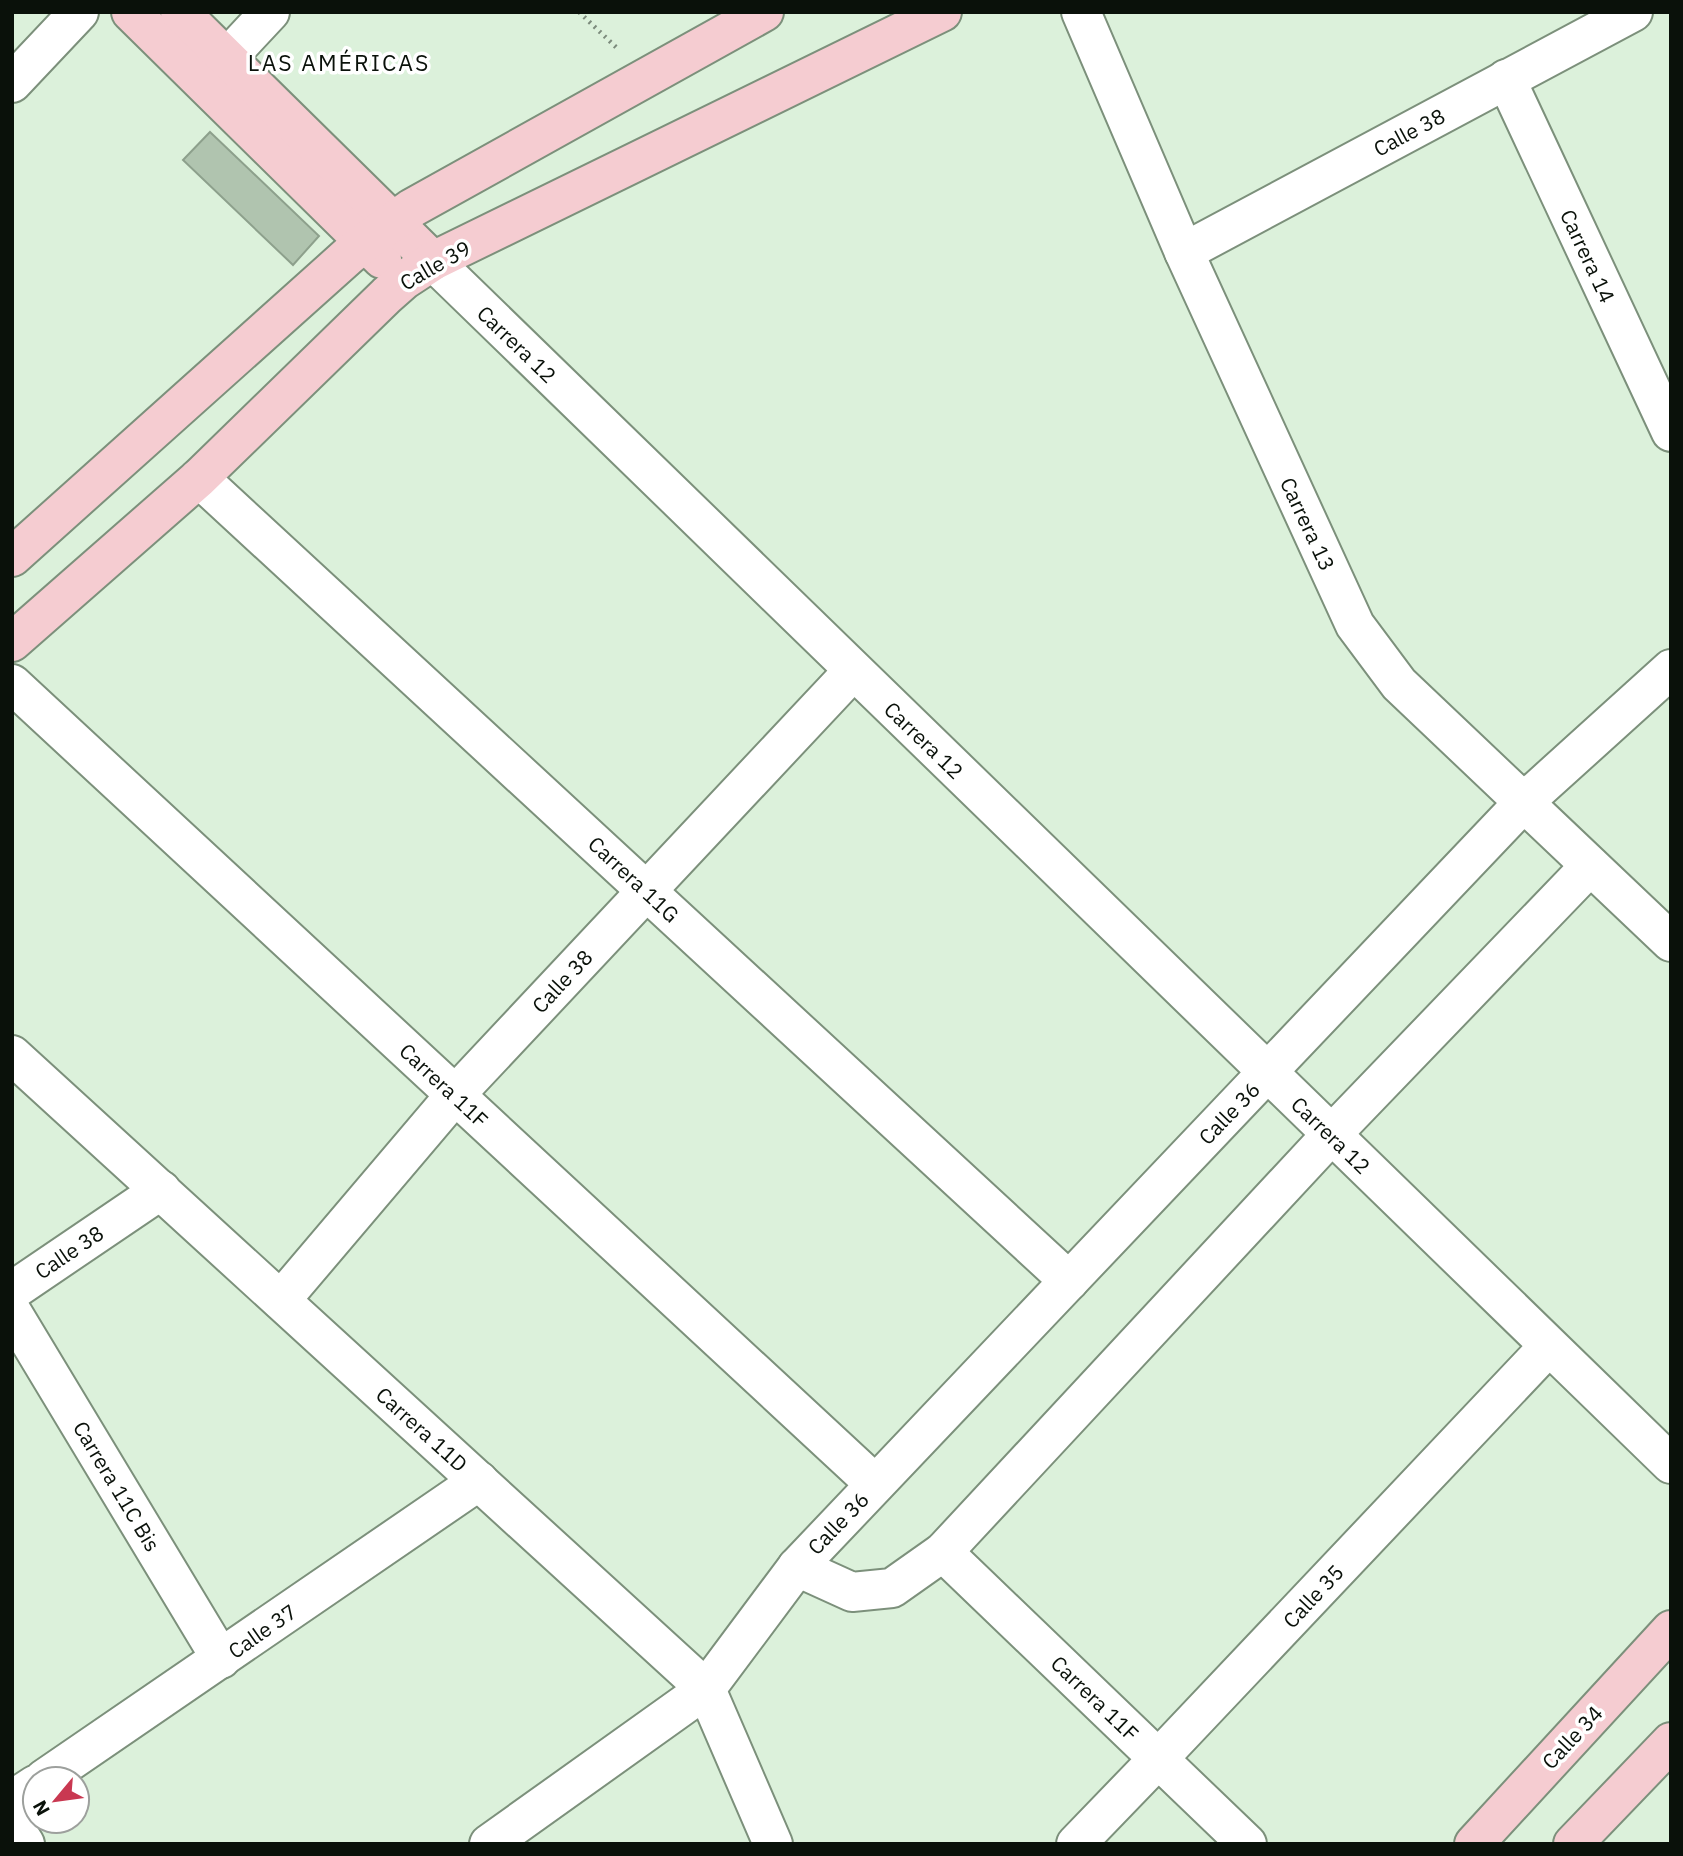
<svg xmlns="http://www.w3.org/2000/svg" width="1683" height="1856" viewBox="0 0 1683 1856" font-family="'IBM Plex Sans',sans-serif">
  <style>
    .building { fill: #b0c4af; stroke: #8da08c; stroke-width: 2 }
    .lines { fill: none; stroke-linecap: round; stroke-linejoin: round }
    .street-casing { stroke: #7c907b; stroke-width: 42 }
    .secondary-casing { stroke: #7c907b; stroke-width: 42 }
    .path { stroke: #7c8b7c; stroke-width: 4.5; stroke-dasharray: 2 5; stroke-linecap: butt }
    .street { stroke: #fff; stroke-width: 38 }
    .secondary { stroke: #f5ccd1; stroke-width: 38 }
    .labels { text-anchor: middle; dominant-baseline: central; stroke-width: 7; stroke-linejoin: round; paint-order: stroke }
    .street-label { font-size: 21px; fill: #0a110a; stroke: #fff }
    .neighbourhood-label { font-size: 23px; letter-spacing: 2px; fill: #0a110a; stroke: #fff }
  </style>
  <rect width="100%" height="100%" fill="#dcf1db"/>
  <polygon class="building" points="210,132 319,236 293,265 183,160"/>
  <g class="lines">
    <g class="street-casing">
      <g id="street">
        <polyline points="1081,12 1184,252 1355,625 1399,684 1671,942"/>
        <polyline points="227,58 270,12"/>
        <polyline points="1506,79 1671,432"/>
        <polyline points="12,83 79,12"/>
        <polyline points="1184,252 1633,12"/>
        <polyline points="433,261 1671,1464"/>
        <polyline points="199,478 1069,1281"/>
        <polyline points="12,684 875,1484"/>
        <polyline points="12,1055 706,1689 773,1844"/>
        <polyline points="12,1291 161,1190"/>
        <polyline points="281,1300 455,1095 853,671"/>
        <polyline points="12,1312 221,1659"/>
        <polyline points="943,1552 1247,1844"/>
        <polyline points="797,1567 852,1592 892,1588 943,1552 1331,1135 1590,866"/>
        <polyline points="44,1779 479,1481"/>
        <polyline points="12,1800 35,1785"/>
        <polyline points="12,1823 25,1844"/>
        <polyline points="489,1844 706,1689 797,1567 1524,802 1671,669"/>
        <polyline points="1076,1844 1158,1759 1548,1347"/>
      </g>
    </g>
    <g class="secondary-casing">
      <g id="secondary">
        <polyline points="131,12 382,259"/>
        <polyline points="180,12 433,261"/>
        <polyline points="12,557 348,256 365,242 412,208 764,12"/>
        <polyline points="12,642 199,478 387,295 404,280 433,261 942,12"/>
        <polyline points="1474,1844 1671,1630"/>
        <polyline points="1573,1844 1671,1742"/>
      </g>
    </g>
    <polyline class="path" points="579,12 619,50"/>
    <use href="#street" class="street"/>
    <use href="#secondary" class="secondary"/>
  </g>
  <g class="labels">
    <g class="street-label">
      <text transform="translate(1409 132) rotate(-28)">Calle 38</text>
      <text transform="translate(1588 256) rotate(65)">Carrera 14</text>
      <text transform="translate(435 265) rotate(-30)">Calle 39</text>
      <text transform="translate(517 344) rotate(44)">Carrera 12</text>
      <text transform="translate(1308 524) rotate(65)">Carrera 13</text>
      <text transform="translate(924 740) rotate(44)">Carrera 12</text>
      <text transform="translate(634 879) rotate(43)">Carrera 11G</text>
      <text transform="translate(562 981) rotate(-47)">Calle 38</text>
      <text transform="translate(444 1085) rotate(43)">Carrera 11F</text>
      <text transform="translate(1229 1113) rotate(-46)">Calle 36</text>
      <text transform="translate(1331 1135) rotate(44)">Carrera 12</text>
      <text transform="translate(69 1252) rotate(-34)">Calle 38</text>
      <text transform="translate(422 1429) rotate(42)">Carrera 11D</text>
      <text transform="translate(117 1486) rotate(59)">Carrera 11C Bis</text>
      <text transform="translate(838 1523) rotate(-46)">Calle 36</text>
      <text transform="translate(1313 1596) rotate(-47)">Calle 35</text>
      <text transform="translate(262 1631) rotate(-35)">Calle 37</text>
      <text transform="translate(1095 1698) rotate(44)">Carrera 11F</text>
      <text transform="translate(1572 1737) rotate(-47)">Calle 34</text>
    </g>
    <g class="neighbourhood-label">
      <text x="339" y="62">LAS AMÉRICAS</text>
    </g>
  </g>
  <rect width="1683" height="1856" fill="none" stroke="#0a110a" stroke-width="28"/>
  <g transform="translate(56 1800) rotate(241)"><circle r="33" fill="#ffffff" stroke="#9da09d" stroke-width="2"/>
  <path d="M0-5L12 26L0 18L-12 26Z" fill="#c93851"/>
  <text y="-10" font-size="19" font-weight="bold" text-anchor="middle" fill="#0a110a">N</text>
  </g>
</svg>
